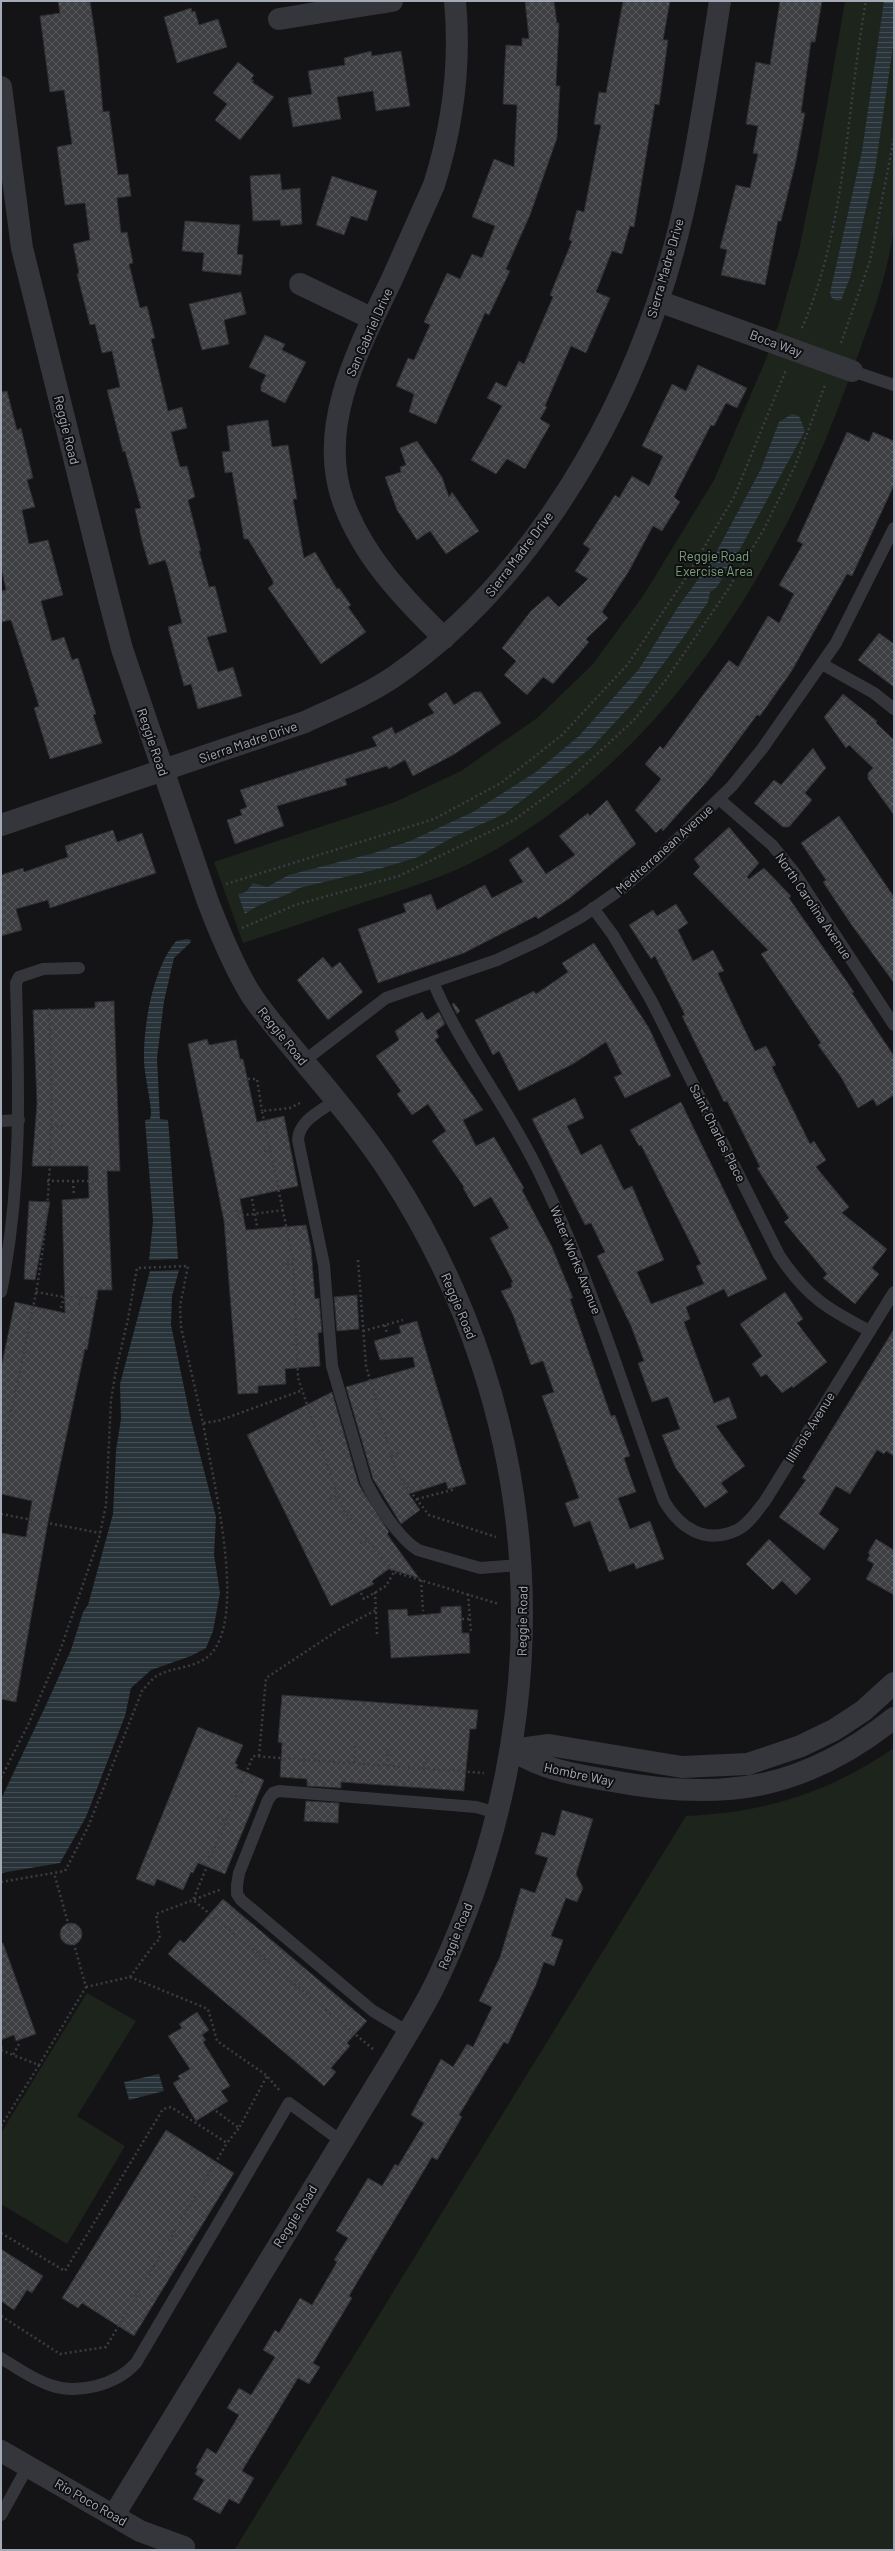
<svg xmlns="http://www.w3.org/2000/svg" width="895" height="2551" viewBox="0 0 895 2551" font-family="Barlow,sans-serif">
  <style>
    .green { fill: #1c241c }
    .water { fill: url(#water-rules) }
    .building { fill: url(#building-cross-hatch); stroke: #2e2e32 }
    .lines { fill: none; stroke-linecap: round; stroke-linejoin: round }
    .path { stroke: #3b3d42; stroke-width: 2.5; stroke-dasharray: 2 3; stroke-linecap: butt }
    .lane { stroke: #35363b; stroke-width: 12 }
    .street { stroke: #35363b; stroke-width: 22 }
    .labels { text-anchor: middle; dominant-baseline: central; stroke-width: 4; stroke-linejoin: round; paint-order: stroke }
    .street-label { font-size: 13px; fill: #a5abb6; stroke: #0f0f11 }
    .park-label { font-size: 13px; fill: #7ba27b; stroke: #0f0f11 }
  </style>
  <defs>
    <pattern id="water-rules" width="6" height="5" patternUnits="userSpaceOnUse"><rect width="6" height="5" fill="#29333a"/><path d="M0 2.5h6" fill="none" stroke="#454e54"/></pattern>
    <pattern id="building-cross-hatch" width="8" height="8" patternUnits="userSpaceOnUse"><rect width="8" height="8" fill="#3e3f43"/><path d="M0 0l8 8M0 8l8-8" fill="none" stroke="#57585c"/></pattern>
  </defs>
  <rect width="100%" height="100%" fill="#141416"/>
  <g class="green">
    <path d="M845 1H894C894 51 894 102 894 152 894 177 895 204 894 228 887 280 867 331 849 379 780 570 667 754 486 855 449 876 408 888 368 901 326 915 285 929 243 943L214 862 395 802 461 771 537 718 592 665 643 596 714 480 766 359 779 323 799 250 818 157Z"/>
    <path d="M894 1748V2550L235 2549 686 1816C764 1813 830 1792 894 1748Z"/>
    <polygon points="87,1993 136,2021 77,2116 125,2146 67,2244 1,2204 1,2133"/>
  </g>
  <g class="water">
    <path d="M884 1H894V39L875 170 850 278 841 300C836 302 830 298 830 293L862 151Z"/>
    <path d="M792 414 799 416 805 431 740 549 717 587 710 592 708 602 680 642 635 701 592 747 504 814 453 837 418 857 382 868 299 888C282 899 261 901 245 914L238 894 246 892 253 883 267 887 289 875 374 853 410 841 473 812 536 772 579 736 639 669 678 607 712 560 761 469 779 422Z"/>
    <path d="M187 939 191 940 190 943 174 958 164 1001 157 1058 160 1119 168 1120 169 1132 178 1259 149 1260 153 1221 145 1120 150 1119 151 1113C150 1096 145 1079 144 1061 143 1026 153 968 176 941Z"/>
    <polygon points="179,1270 172,1296 171,1325 190,1416 216,1517 214,1555 220,1593 213,1631 206,1648 191,1656 151,1670 131,1688 125,1716 86,1817 60,1863 1,1873 1,1799 46,1705 71,1650 83,1612 88,1605 113,1514 116,1450 121,1419 120,1384 150,1271"/>
    <polygon points="159,2074 164,2091 129,2100 124,2082"/>
  </g>
  <g class="building">
    <polygon points="58,1 90,1 98,54 103,112 109,111 118,175 128,174 131,196 117,198 121,233 127,232 133,263 129,264 140,308 147,306 155,338 151,339 168,411 182,407 187,428 171,432 180,467 187,466 195,497 188,500 201,551 199,551 209,587 215,586 227,632 207,637 218,672 233,667 242,696 198,709 191,684 184,686 168,627 182,623 168,568 165,560 149,565 142,541 135,509 141,508 125,451 123,452 107,390 120,387 112,351 102,353 95,324 90,325 77,274 79,273 73,244 90,240 85,203 65,205 57,147 72,144 64,90 50,92 40,16 60,13"/>
    <polygon points="525,1 554,1 557,23 559,23 556,86 560,86 557,138 530,215 506,269 510,271 489,315 485,313 436,424 409,412 414,394 396,386 408,358 414,360 430,325 424,322 447,273 460,279 472,254 482,258 495,226 472,217 494,159 514,167 517,105 503,104 505,61 506,45 522,46 522,38 529,39"/>
    <polygon points="623,1 670,1 663,40 668,40 662,84 659,105 655,104 634,227 630,226 622,254 612,251 596,292 610,298 586,353 571,346 545,406 547,407 540,419 550,425 525,469 507,459 496,474 471,460 502,406 487,398 496,382 506,387 519,361 524,364 553,297 550,295 572,241 569,240 577,210 584,212 601,125 594,124 599,92 606,93"/>
    <polygon points="780,1 822,1 815,42 811,42 801,113 805,113 796,161 781,221 778,221 765,285 721,275 727,250 720,248 736,185 750,188 758,154 753,153 758,126 746,124 756,62 770,65"/>
    <polygon points="191,8 192,12 195,11 199,25 218,19 227,47 177,63 164,17"/>
    <polygon points="371,51 372,56 401,51 410,106 376,111 373,91 337,97 341,119 293,127 288,98 312,94 308,71 345,65 344,58"/>
    <polygon points="238,62 254,75 251,79 254,81 252,82 274,97 240,140 215,120 227,104 213,93"/>
    <polygon points="280,174 282,190 300,188 302,224 281,226 280,220 253,221 250,176"/>
    <polygon points="332,176 377,191 367,221 351,216 344,235 316,225"/>
    <polygon points="185,221 240,225 237,254 243,255 241,275 202,271 204,253 182,251"/>
    <polygon points="241,292 246,314 224,320 229,344 202,350 189,304"/>
    <polygon points="265,335 285,344 282,350 306,362 285,403 261,391 261,385 266,375 249,367"/>
    <polygon points="698,365 747,388 737,408 726,403 714,426 711,425 674,497 680,502 662,531 653,526 629,571 602,612 608,618 586,639 589,642 553,684 543,677 527,695 504,675 516,661 502,648 531,611 548,596 559,607 588,579 575,571 590,549 583,544 615,495 619,498 632,476 649,486 663,456 642,446 672,384 686,391"/>
    <polygon points="7,391 17,430 21,428 33,478 27,480 35,507 22,510 29,544 48,540 63,595 41,601 52,641 64,637 72,660 78,658 96,714 93,715 102,743 50,759 34,708 39,706 11,620 1,622 1,591 6,590 1,567 1,392"/>
    <polygon points="268,420 272,447 288,445 297,499 293,499 304,558 315,552 337,589 339,588 351,605 348,607 366,632 321,664 268,588 273,584 273,581 248,539 244,539 232,472 225,473 222,452 230,451 227,426"/>
    <polygon points="847,432 869,442 873,432 894,441 894,485 852,576 847,574 791,672 760,716 757,715 711,777 663,831 661,828 656,833 635,810 661,779 645,764 660,746 663,749 729,660 738,667 768,616 779,623 794,594 779,585 803,544 797,541"/>
    <polygon points="417,441 442,477 449,497 452,492 479,531 446,554 430,531 417,540 397,510 385,477 401,472 400,467 406,465 400,448"/>
    <polygon points="879,633 894,644 894,687 858,660"/>
    <polygon points="446,692 454,705 474,692 481,692 501,723 453,755 413,776 405,760 389,769 387,766 345,779 347,785 277,806 284,826 235,844 227,820 242,815 240,810 247,807 240,790 377,746 372,737 392,727 395,734 434,713 428,704"/>
    <polygon points="843,694 877,721 876,723 894,740 894,815 868,779 868,773 873,768 849,745 846,748 824,717"/>
    <polygon points="813,748 826,768 805,793 812,800 789,827 783,827 754,803 774,780 781,785"/>
    <polygon points="607,800 636,844 570,898 538,919 536,916 464,953 378,983 358,929 406,912 403,904 431,894 437,910 485,885 492,898 523,882 509,860 528,847 546,874 575,855 559,836 588,813 590,816"/>
    <polygon points="839,816 894,897 894,983 851,924 823,882 826,880 801,843"/>
    <polygon points="729,827 759,863 747,877 749,879 764,868 791,896 789,898 854,992 852,993 894,1056 894,1095 877,1106 873,1099 858,1108 841,1077 818,1045 821,1043 761,954 768,950 693,874 700,867 694,859"/>
    <polygon points="113,830 117,842 142,833 156,873 50,908 48,900 16,909 22,930 1,936 1,875 23,868 24,872 68,857 65,846"/>
    <polygon points="676,904 688,923 678,930 693,961 713,950 724,971 718,973 720,978 755,1051 766,1046 776,1065 772,1067 810,1144 814,1141 826,1160 816,1167 849,1207 842,1213 887,1249 872,1268 879,1274 855,1304 823,1278 827,1274 784,1222 789,1218 757,1168 760,1167 727,1101 724,1102 682,1016 685,1015 655,956 651,959 629,925 653,910 657,916"/>
    <polygon points="594,943 649,1028 671,1076 625,1098 614,1077 622,1074 606,1042 573,1064 519,1091 499,1051 493,1055 475,1020 534,991 536,994 568,972 562,963"/>
    <polygon points="323,957 332,968 340,962 363,992 328,1020 297,980"/>
    <polygon points="114,1001 120,1171 107,1171 112,1290 98,1290 87,1350 85,1349 48,1522 16,1702 1,1699 1,1533 26,1537 32,1501 1,1494 1,1368 15,1302 65,1313 62,1200 89,1198 88,1166 32,1166 37,1103 33,1010 95,1008 95,1002"/>
    <polygon points="454,1003 460,1011 457,1014 452,1004"/>
    <polygon points="422,1012 427,1020 439,1012 445,1024 436,1031 439,1037 435,1040 483,1110 463,1120 476,1146 494,1137 524,1188 522,1190 552,1247 573,1298 570,1299 611,1416 615,1415 630,1456 624,1458 636,1492 618,1498 630,1529 650,1521 664,1559 636,1569 634,1563 609,1572 590,1521 574,1527 565,1503 579,1498 542,1396 554,1392 543,1361 531,1365 513,1315 501,1291 512,1287 511,1283 513,1282 490,1238 509,1228 491,1197 474,1207 463,1188 464,1187 432,1141 446,1131 428,1104 412,1115 397,1094 401,1091 376,1056 399,1040 395,1031"/>
    <polygon points="207,1039 209,1045 236,1040 240,1059 243,1059 257,1122 284,1116 298,1186 240,1199 246,1230 306,1225 311,1248 315,1299 319,1298 322,1332 318,1333 320,1366 285,1369 286,1384 258,1386 258,1393 238,1394 224,1221 188,1044"/>
    <polygon points="575,1098 584,1118 567,1126 581,1155 601,1144 624,1190 632,1186 664,1260 637,1272 651,1304 704,1284 696,1266 701,1264 641,1145 639,1146 630,1130 681,1102 767,1279 728,1297 724,1289 686,1307 690,1319 684,1322 714,1403 729,1397 737,1418 716,1426 745,1466 721,1483 728,1492 705,1508 675,1467 662,1435 680,1429 668,1397 652,1402 638,1363 644,1361 631,1326 597,1256 605,1252 591,1223 585,1225 532,1119"/>
    <polygon points="29,1201 50,1202 35,1280 24,1279"/>
    <polygon points="785,1292 803,1319 797,1323 827,1362 793,1388 792,1386 782,1393 766,1374 761,1377 752,1364 762,1356 740,1324"/>
    <polygon points="357,1295 359,1329 337,1331 334,1297"/>
    <polygon points="417,1321 466,1484 448,1489 446,1482 409,1494 420,1510 401,1524 373,1479 346,1387 415,1367 413,1357 380,1360 374,1341 401,1333 399,1326"/>
    <polygon points="894,1329 894,1456 886,1451 884,1454 877,1450 850,1494 836,1486 819,1514 839,1529 824,1550 779,1517 806,1480 802,1478"/>
    <polygon points="332,1392 359,1485 389,1532 387,1534 419,1578 389,1569 372,1581 374,1584 331,1606 247,1435"/>
    <polygon points="769,1539 811,1579 796,1595 782,1581 773,1590 746,1564"/>
    <polygon points="876,1539 894,1550 894,1595 866,1579 874,1564 867,1560 870,1555 868,1553"/>
    <polygon points="461,1606 462,1633 469,1633 470,1653 391,1658 388,1610 407,1609 408,1616 441,1613 441,1607"/>
    <polygon points="282,1695 478,1710 476,1729 470,1729 464,1791 341,1782 341,1788 307,1786 307,1779 280,1777 282,1743 278,1742"/>
    <polygon points="198,1727 243,1745 235,1763 238,1765 236,1768 264,1780 225,1874 198,1863 193,1873 191,1872 183,1890 157,1879 154,1886 136,1879"/>
    <polygon points="306,1801 339,1803 338,1823 304,1821"/>
    <polygon points="562,1810 593,1819 576,1874 583,1888 577,1902 566,1898 551,1936 563,1940 554,1966 544,1962 536,1985 508,2044 504,2042 459,2115 462,2117 437,2160 432,2157 349,2296 352,2298 313,2363 320,2367 309,2384 298,2378 242,2471 254,2478 239,2504 229,2499 220,2514 193,2499 204,2480 195,2474 198,2469 196,2468 207,2448 216,2454 239,2415 227,2408 239,2388 251,2395 275,2357 263,2350 275,2330 279,2333 300,2298 312,2305 337,2262 334,2260 348,2238 336,2231 368,2178 382,2186 395,2164 398,2166 424,2123 411,2115 441,2059 453,2067 467,2044 473,2047 492,2007 479,2001 500,1957 521,1888 535,1893 548,1858 535,1854 542,1832 555,1836"/>
    <polygon points="223,1899 367,2021 347,2043 350,2046 331,2068 336,2072 324,2086 168,1954 180,1940 184,1943"/>
    <circle cx="71" cy="1934" r="11"/>
    <polygon points="1,1943 3,1943 36,2034 16,2041 14,2035 1,2040"/>
    <polygon points="197,2012 209,2030 202,2035 206,2040 203,2042 230,2086 221,2091 228,2101 196,2121 173,2083 180,2079 178,2076 190,2069 168,2036 182,2028 179,2024"/>
    <polygon points="166,2130 234,2173 134,2336 82,2303 78,2308 62,2298"/>
    <polygon points="1,2249 43,2276 32,2293 27,2290 14,2310 1,2301"/>
  </g>
  <g class="lines">
    <g class="path">
      <path d="M802 328C847 225 846 110 866 1"/>
      <polyline points="841,343 870,261 894,138"/>
      <polyline points="226,884 434,819 501,783 562,735 628,664 687,576 734,497 786,370"/>
      <polyline points="242,928 295,905 399,876 514,820 571,778 634,720 665,681 727,591 764,529 795,466 825,385"/>
      <polyline points="248,1079 257,1079 262,1111"/>
      <polyline points="300,1103 290,1108 262,1111 293,1259 298,1378 338,1496 345,1513 394,1572 499,1604"/>
      <polyline points="51,1127 65,1125"/>
      <polyline points="264,1151 270,1150"/>
      <polyline points="47,1181 106,1181"/>
      <polyline points="73,1181 74,1196"/>
      <polyline points="252,1199 257,1226"/>
      <polyline points="236,1210 238,1216 283,1210"/>
      <polyline points="238,1216 238,1221"/>
      <polyline points="358,1260 366,1366 396,1473 429,1515 496,1537"/>
      <polyline points="282,1265 293,1264"/>
      <polyline points="36,1292 64,1297 97,1298 96,1293"/>
      <polyline points="78,1297 80,1288"/>
      <polyline points="79,1305 81,1297"/>
      <polyline points="61,1308 64,1297"/>
      <polyline points="385,1325 387,1334"/>
      <polyline points="363,1331 403,1320"/>
      <polyline points="370,1382 380,1380"/>
      <polyline points="312,1445 321,1441"/>
      <polyline points="391,1455 399,1453"/>
      <path d="M1 1456C13 1401 26 1347 36 1292 53 1199 53 1102 49 1008"/>
      <polyline points="330,1499 338,1496"/>
      <polyline points="417,1499 456,1489"/>
      <polyline points="1,1514 100,1533"/>
      <polyline points="360,1543 368,1540"/>
      <polyline points="421,1580 423,1611"/>
      <polyline points="375,1592 377,1634"/>
      <polyline points="361,1593 364,1599 386,1586 394,1572"/>
      <polyline points="468,1594 471,1632"/>
      <polyline points="462,1619 470,1619"/>
      <polyline points="259,1756 266,1678 340,1629 376,1610"/>
      <polyline points="315,1760 315,1750"/>
      <polyline points="354,1763 355,1744"/>
      <polyline points="387,1766 388,1748"/>
      <polyline points="426,1769 426,1758"/>
      <polyline points="1,1778 28,1725 61,1648 99,1538 106,1505 111,1400 116,1370 128,1319 137,1268 188,1266 180,1306 181,1327 203,1423 218,1421 303,1390"/>
      <polyline points="212,1816 226,1821"/>
      <polyline points="203,1855 210,1858"/>
      <path d="M1 1882 65 1871 88 1827 142 1691C146 1687 150 1681 155 1677 173 1665 203 1670 216 1647 244 1601 212 1476 203 1423"/>
      <polyline points="130,1977 208,2009 217,2041 266,2075 280,2091"/>
      <polyline points="86,1987 130,1977 155,1943 160,1939 156,1914 222,1889"/>
      <polyline points="19,2044 13,2055 39,2065 86,1987 54,1873"/>
      <polyline points="1,2048 2,2045"/>
      <polyline points="373,2049 193,1900 253,1756 484,1773"/>
      <polyline points="1,2050 13,2055"/>
      <polyline points="216,2111 239,2128 267,2076"/>
      <polyline points="1,2126 39,2065"/>
      <polyline points="1,2233 65,2271 163,2109 171,2107 227,2143 239,2128"/>
      <polyline points="1,2316 60,2354 106,2347 227,2143"/>
    </g>
    <g class="lane">
      <polyline points="852,371 894,385"/>
      <polyline points="822,664 874,693 894,709"/>
      <polyline points="719,799 772,845 794,872 894,1025"/>
      <path d="M593 908 613 935 651 1000 779 1255C806 1296 827 1309 870 1331"/>
      <path d="M433 982C461 1048 507 1106 538 1170 590 1276 624 1391 664 1501 680 1528 705 1545 737 1530 749 1524 757 1511 765 1501L894 1292"/>
      <polyline points="304,1061 386,998 497,960 540,940 581,917 624,887 660,856 732,786 762,749 836,643 894,528"/>
      <path d="M336 1100C321 1111 299 1120 298 1140L324 1265 332 1366 366 1482C376 1502 398 1538 418 1550L480 1568 521 1565"/>
      <polyline points="1,1121 19,1120"/>
      <path d="M1 1292C22 1188 19 1088 16 983L19 977 43 969 79 968"/>
      <polyline points="408,2032 373,2011 241,1900 237,1894 237,1885 239,1873 268,1800 273,1793 279,1791 476,1807 497,1813"/>
      <path d="M1 2358C17 2368 32 2379 50 2385 78 2395 116 2385 136 2363L289 2103 341 2141"/>
      <polyline points="1,2515 28,2466"/>
    </g>
    <g class="street">
      <polyline points="279,19 392,1"/>
      <path d="M1 87 22 248 108 595 122 649 208 902C220 933 233 965 250 993 266 1018 287 1040 305 1063 335 1098 365 1134 390 1173 549 1418 563 1713 439 1976 427 2003 411 2027 396 2053L114 2515"/>
      <polyline points="300,284 373,319"/>
      <polyline points="658,301 852,371"/>
      <path d="M444 638C403 598 362 555 343 501 316 425 360 346 392 279 406 248 420 217 434 185 453 125 461 65 455 1"/>
      <path d="M1 825 305 722C335 708 367 695 395 676 519 590 610 443 658 301 691 204 704 102 720 1"/>
      <polyline points="512,1750 549,1745 682,1767 748,1764 801,1746 834,1730 863,1711 894,1683"/>
      <path d="M512 1750C547 1771 573 1774 612 1781 723 1802 804 1790 894 1718"/>
      <polyline points="1,2451 140,2531 184,2547"/>
    </g>
  </g>
  <g class="labels">
    <g class="street-label">
      <text transform="translate(665 268) rotate(-74)">Sierra Madre Drive</text>
      <text transform="translate(369 332) rotate(-66)">San Gabriel Drive</text>
      <text transform="translate(776 343) rotate(20)">Boca Way</text>
      <text transform="translate(67 430) rotate(76)">Reggie Road</text>
      <text transform="translate(519 554) rotate(-53)">Sierra Madre Drive</text>
      <text transform="translate(153 742) rotate(71)">Reggie Road</text>
      <text transform="translate(248 742) rotate(-19)">Sierra Madre Drive</text>
      <text transform="translate(664 849) rotate(-42)">Mediterranean Avenue</text>
      <text transform="translate(814 906) rotate(56)">North Carolina Avenue</text>
      <text transform="translate(283 1036) rotate(51)">Reggie Road</text>
      <text transform="translate(718 1133) rotate(63)">Saint Charles Place</text>
      <text transform="translate(576 1260) rotate(68)">Water Works Avenue</text>
      <text transform="translate(459 1306) rotate(67)">Reggie Road</text>
      <text transform="translate(810 1427) rotate(-58)">Illinois Avenue</text>
      <text transform="translate(522 1621) rotate(-89)">Reggie Road</text>
      <text transform="translate(579 1774) rotate(12)">Hombre Way</text>
      <text transform="translate(455 1936) rotate(-68)">Reggie Road</text>
      <text transform="translate(295 2216) rotate(-58)">Reggie Road</text>
      <text transform="translate(91 2502) rotate(30)">Rio Poco Road</text>
    </g>
    <g class="park-label">
      <text x="714" y="556">Reggie Road<tspan x="714" dy="15">Exercise Area</tspan></text>
    </g>
  </g>
  <rect width="895" height="2551" fill="none" stroke="#a5abb6" stroke-width="4"/>
</svg>
